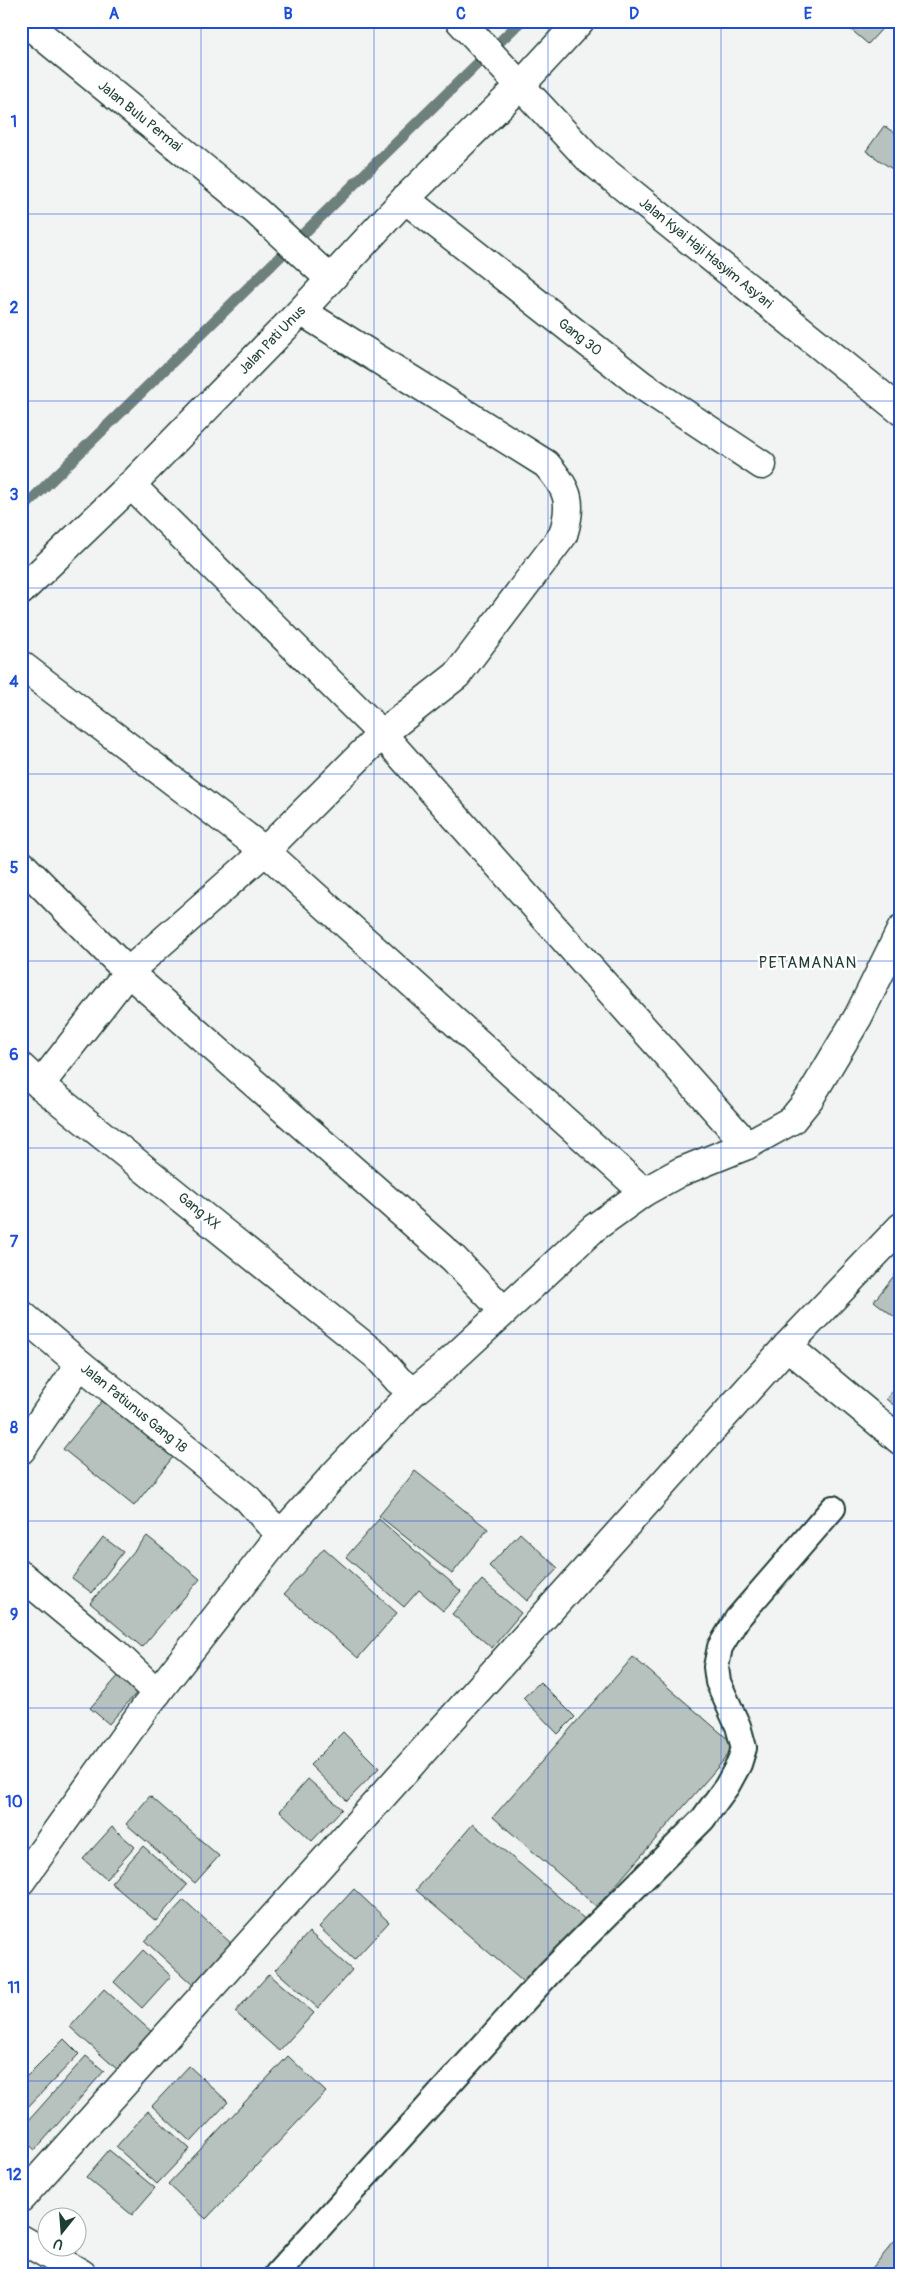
<svg xmlns="http://www.w3.org/2000/svg" width="922" height="2295" viewBox="0 0 922 2295" font-family="Pangolin,sans-serif">
  <style>
    .lines { fill: none; stroke-linecap: round; stroke-linejoin: round }
    .stream { stroke: #6d807b; stroke-width: 11 }
    .building { fill: #b7c1bd; stroke: #1f3d34 }
    .lane-casing { stroke: #1f3d34; stroke-width: 28 }
    .street-casing { stroke: #1f3d34; stroke-width: 31 }
    .secondary-casing { stroke: #1f3d34; stroke-width: 31 }
    .highway-casing { stroke: #1f3d34; stroke-width: 31 }
    .lane { stroke: #fff; stroke-width: 24 }
    .street { stroke: #fff; stroke-width: 28 }
    .secondary { stroke: #fff; stroke-width: 28 }
    .highway { stroke: #fff; stroke-width: 28 }
    .grid { fill: none; stroke: #1d4ed8; stroke-width: 1; stroke-opacity: 0.55 }
    .labels { text-anchor: middle; dominant-baseline: central; stroke-width: 4.5; stroke-linejoin: round; paint-order: stroke }
    .street-label { font-size: 14px; fill: #1f3d34; stroke: #fff }
    .quarter-label { font-size: 16px; letter-spacing: 1px; fill: #1f3d34; stroke: #fff }
    .neatline { fill: none; stroke: #1d4ed8; stroke-width: 2 }
    .grid-label { font-size: 16px; text-anchor: middle; font-weight: bold; fill: #1d4ed8 }
  </style>
  <rect width="100%" height="100%" fill="#f2f3f3"/>
  <filter id="ink" filterUnits="userSpaceOnUse"><feTurbulence type="fractalNoise" baseFrequency=".02" numOctaves="2"/><feDisplacementMap in="SourceGraphic" scale="10" xChannelSelector="R" yChannelSelector="G"/><feConvolveMatrix kernelMatrix="1 2 1 2 8 2 1 2 1" color-interpolation-filters="sRGB"/></filter>
  <g filter="url(#ink)">
    <g class="lines">
      <polyline class="stream" points="21,510 521,21"/>
    </g>
    <g class="building">
      <polygon points="841,21 889,21 868,44"/>
      <polygon points="884,126 901,137 901,175 866,151"/>
      <polygon points="901,1267 901,1322 874,1301"/>
      <polygon points="901,1380 901,1411 886,1399"/>
      <polygon points="102,1401 173,1457 134,1506 63,1449"/>
      <polygon points="415,1471 488,1529 452,1574 379,1516"/>
      <polygon points="379,1519 461,1591 443,1611 419,1590 404,1607 346,1557"/>
      <polygon points="520,1533 558,1568 527,1601 489,1566"/>
      <polygon points="147,1536 200,1579 142,1647 90,1603"/>
      <polygon points="103,1537 123,1552 92,1593 72,1578"/>
      <polygon points="324,1548 397,1613 358,1658 284,1594"/>
      <polygon points="482,1580 521,1613 492,1648 452,1614"/>
      <polygon points="633,1657 736,1746 597,1907 493,1817"/>
      <polygon points="120,1674 139,1690 109,1724 90,1708"/>
      <polygon points="540,1682 575,1717 558,1734 523,1698"/>
      <polygon points="343,1732 379,1768 347,1801 310,1765"/>
      <polygon points="308,1779 342,1809 312,1841 280,1811"/>
      <polygon points="150,1796 219,1856 195,1883 126,1824"/>
      <polygon points="473,1824 587,1921 529,1987 416,1890"/>
      <polygon points="112,1827 135,1847 106,1879 83,1859"/>
      <polygon points="143,1846 187,1885 156,1921 111,1883"/>
      <polygon points="354,1889 389,1922 354,1960 319,1927"/>
      <polygon points="184,1900 233,1945 195,1987 145,1941"/>
      <polygon points="309,1932 352,1970 318,2008 275,1970"/>
      <polygon points="143,1950 171,1976 142,2008 114,1982"/>
      <polygon points="269,1974 314,2013 279,2051 235,2012"/>
      <polygon points="104,1989 153,2033 119,2071 70,2027"/>
      <polygon points="64,2039 79,2054 21,2114 21,2082"/>
      <polygon points="86,2056 104,2071 35,2150 21,2137 21,2129"/>
      <polygon points="288,2056 326,2092 206,2219 168,2184"/>
      <polygon points="189,2066 228,2102 191,2142 152,2106"/>
      <polygon points="148,2111 190,2149 157,2184 116,2147"/>
      <polygon points="109,2150 155,2188 132,2215 86,2177"/>
      <polygon points="901,2234 901,2274 867,2274"/>
    </g>
    <g class="lines">
      <g class="lane-casing">
        <polyline id="lane" points="277,2274 549,1973 703,1819 727,1786 739,1764 744,1748 738,1726 718,1682 716,1667 720,1647 737,1619 833,1508"/>
      </g>
      <g class="street-casing">
        <g id="street">
          <polyline points="24,21 256,211 330,279"/>
          <polyline points="405,199 643,386 762,465"/>
          <polyline points="131,485 382,734 747,1145"/>
          <polyline points="21,665 265,851 644,1192"/>
          <polyline points="21,864 128,972 453,1258 504,1311"/>
          <polyline points="21,1067 40,1085 377,1356 398,1380 413,1392"/>
          <path d="M40 1085 128 972 265 851 382 734 457 675 563 535C573 502 569 490 546 464L301 311"/>
          <polyline points="21,1314 80,1364 248,1499 268,1522 282,1533"/>
          <polyline points="787,1346 901,1441"/>
          <polyline points="21,1450 80,1364"/>
          <polyline points="21,1575 114,1652 157,1693"/>
          <polyline points="21,1881 145,1708 282,1533 334,1475 413,1392 443,1368 594,1228 644,1192 680,1172 747,1145 792,1120 809,1099 858,1017 901,930"/>
          <polyline points="21,2198 787,1346 901,1227"/>
        </g>
      </g>
      <g class="secondary-casing">
        <g id="secondary">
          <polyline points="21,591 131,485 301,311 405,199 520,86 580,21"/>
          <polyline points="21,2239 82,2274"/>
        </g>
      </g>
      <g class="highway-casing">
        <polyline id="highway" points="460,21 588,158 901,411"/>
      </g>
      <use href="#lane" class="lane"/>
      <use href="#street" class="street"/>
      <use href="#secondary" class="secondary"/>
      <use href="#highway" class="highway"/>
    </g>
  </g>
  <path class="grid" d="M201 21V2274M374 21V2274M548 21V2274M721 21V2274M21 214H901M21 401H901M21 588H901M21 774H901M21 961H901M21 1148H901M21 1334H901M21 1521H901M21 1708H901M21 1894H901M21 2081H901"/>
  <g class="labels">
    <g class="street-label">
      <text transform="translate(140 116) rotate(39)">Jalan Bulu Permai</text>
      <text transform="translate(706 253) rotate(39)">Jalan Kyai Haji Hasyim Asy'ari</text>
      <text transform="translate(580 337) rotate(38)">Gang 30</text>
      <text transform="translate(272 340) rotate(-46)">Jalan Pati Unus</text>
      <text transform="translate(199 1211) rotate(39)">Gang XX</text>
      <text transform="translate(134 1408) rotate(39)">Jalan Patiunus Gang 18</text>
    </g>
    <g class="quarter-label">
      <text x="808" y="963">PETAMANAN</text>
    </g>
  </g>
  <rect width="922" height="2295" fill="none" stroke="#fff" stroke-width="55"/>
  <g transform="translate(62 2232) rotate(197)"><circle r="24" fill="#ffffff" stroke="#a5b1ae"/>
  <path d="M0-4L9 19L0 12L-9 19Z" fill="#1f3d34"/>
  <text y="-8" font-size="14" font-weight="bold" text-anchor="middle" fill="#1f3d34">U</text>
  </g>
  <rect x="28" y="28" width="866" height="2240" class="neatline"/>
  <g class="grid-label">
    <text x="114" y="19">A</text>
    <text x="288" y="19">B</text>
    <text x="461" y="19">C</text>
    <text x="634" y="19">D</text>
    <text x="808" y="19">E</text>
    <text x="14" y="127">1</text>
    <text x="14" y="313">2</text>
    <text x="14" y="500">3</text>
    <text x="14" y="687">4</text>
    <text x="14" y="873">5</text>
    <text x="14" y="1060">6</text>
    <text x="14" y="1247">7</text>
    <text x="14" y="1433">8</text>
    <text x="14" y="1620">9</text>
    <text x="14" y="1807">10</text>
    <text x="14" y="1993">11</text>
    <text x="14" y="2180">12</text>
  </g>
</svg>
